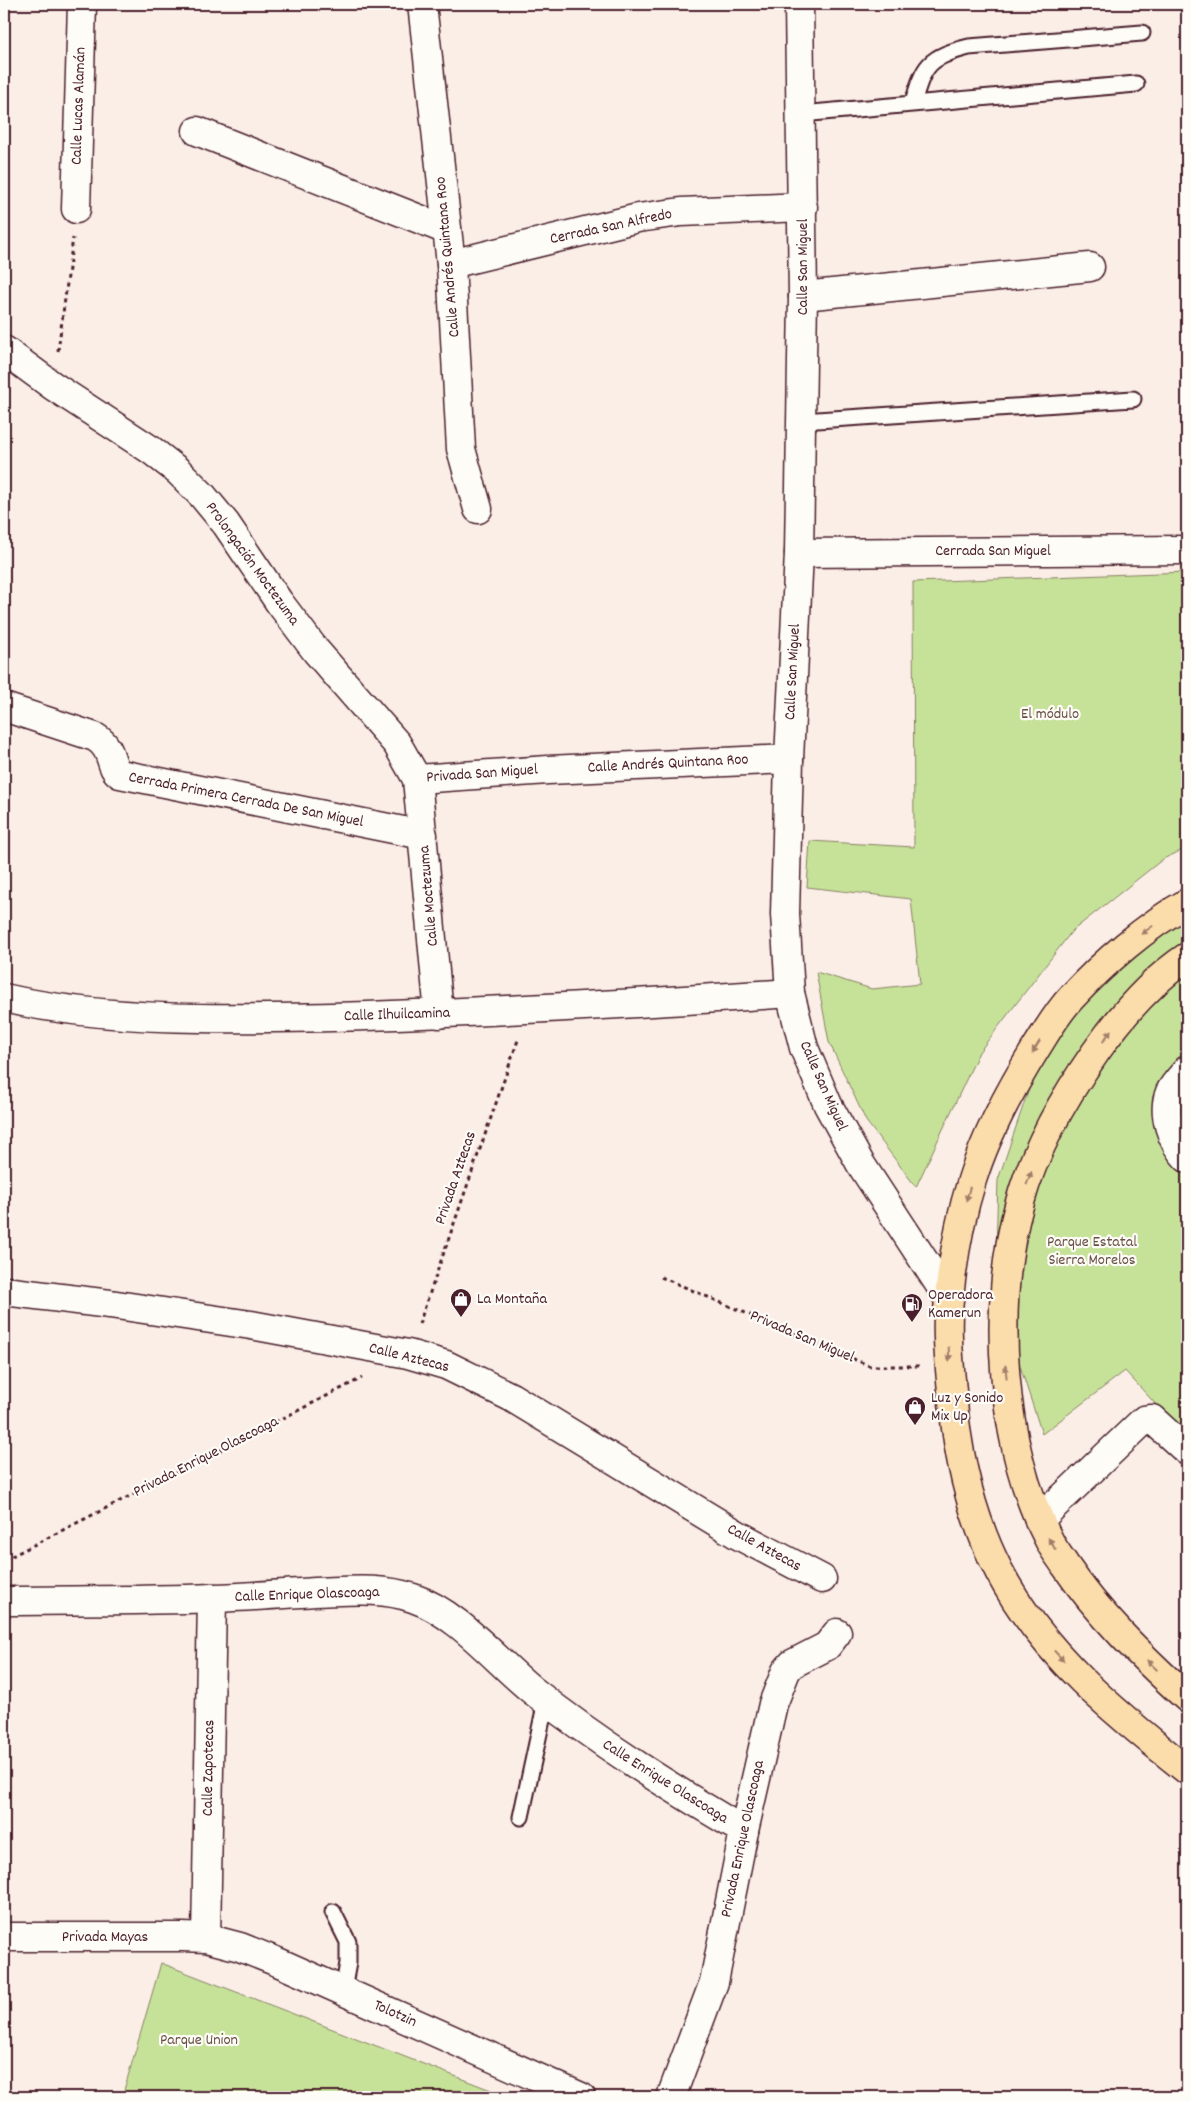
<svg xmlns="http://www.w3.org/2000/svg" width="1191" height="2101" viewBox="0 0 1191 2101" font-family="Dekko,sans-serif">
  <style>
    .green { fill: #c6e299; stroke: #888062 }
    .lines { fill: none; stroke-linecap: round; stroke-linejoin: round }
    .lane-casing { stroke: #4a1f2b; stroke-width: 19 }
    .street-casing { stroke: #4a1f2b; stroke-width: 31 }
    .highway-casing { stroke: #4a1f2b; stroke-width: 31 }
    .path { stroke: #4a1f2b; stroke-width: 3; stroke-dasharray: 4 4; stroke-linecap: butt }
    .lane { stroke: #fdfcf7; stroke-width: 15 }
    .street { stroke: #fdfcf7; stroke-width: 28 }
    .highway { stroke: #fbddab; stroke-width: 28 }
    .oneway { fill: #a27e6b }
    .labels { text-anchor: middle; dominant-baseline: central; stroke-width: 4.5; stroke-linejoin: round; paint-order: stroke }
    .street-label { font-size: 16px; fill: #4a1f2b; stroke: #fdfcf7 }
    .park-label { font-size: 16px; fill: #695046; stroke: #fdfcf7 }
    .poi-label { font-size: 16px; fill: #4a1f2b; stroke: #fdfcf7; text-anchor: start }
  </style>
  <rect width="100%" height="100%" fill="#faeee7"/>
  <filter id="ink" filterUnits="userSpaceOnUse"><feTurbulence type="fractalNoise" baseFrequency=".02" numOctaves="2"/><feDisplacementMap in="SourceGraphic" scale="10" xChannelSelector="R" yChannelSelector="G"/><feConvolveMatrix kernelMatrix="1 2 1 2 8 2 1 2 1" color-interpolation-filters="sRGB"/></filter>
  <g filter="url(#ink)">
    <g class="green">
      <polygon points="1187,572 1187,848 1163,859 1072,931 979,1052 916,1187 866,1121 829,1042 816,972 872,989 920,984 911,899 807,887 810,841 914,847 913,582"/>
      <polygon points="1187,891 1187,1438 1125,1371 1042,1434 995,1289 998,1180 1036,1068 1095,970"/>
      <polygon points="161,1963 509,2097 122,2097"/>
    </g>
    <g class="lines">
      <g class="lane-casing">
        <g id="lane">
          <path d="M913 103C924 65 928 57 969 47L1142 33"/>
          <polyline points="801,114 1136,84"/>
          <polyline points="802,421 1133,399"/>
          <polyline points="521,1817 546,1701"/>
          <polyline points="333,1912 348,1942 348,1963 343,1990"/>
        </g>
      </g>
      <g class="street-casing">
        <g id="street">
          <polyline points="422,4 451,264 461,449 478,509"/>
          <polyline points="799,4 803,296 799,553 789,759 785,914 790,993 804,1048 828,1105 860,1163 949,1299"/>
          <polyline points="197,131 447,230"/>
          <polyline points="76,209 82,4"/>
          <polyline points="451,264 638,218 681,212 803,207"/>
          <polyline points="803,296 1090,267"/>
          <polyline points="4,350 53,386 151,450 178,471 202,495 226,524 279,602 316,651 397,744 417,779 439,1014"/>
          <polyline points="799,553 1187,550"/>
          <path d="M4 707 95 737C115 749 108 766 120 774L423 835"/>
          <polyline points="417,779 548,770 789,759"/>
          <path d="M4 998C117 1024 251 1019 367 1016 508 1011 649 1003 790 993"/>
          <path d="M1187 1070C1181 1077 1174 1084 1170 1092 1161 1113 1172 1143 1187 1158"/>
          <polyline points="4,1291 110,1304 251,1325 408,1354 446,1365 511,1397 738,1535 822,1579"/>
          <polyline points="1039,1520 1144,1420 1152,1419 1187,1451"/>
          <path d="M4 1601C73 1600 143 1601 213 1598 247 1597 281 1594 315 1592 348 1591 381 1587 413 1598 458 1613 496 1661 532 1690 599 1743 671 1788 744 1831"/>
          <polyline points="4,1937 183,1937 206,1938 240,1947 280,1963 581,2097"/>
          <polyline points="206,1938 212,1598"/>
          <polyline points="671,2097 714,1982 744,1831 773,1704 786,1671 792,1664 827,1646 837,1633"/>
        </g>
      </g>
      <g class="highway-casing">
        <g id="highway">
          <path d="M1187 903C1146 926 1103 963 1071 998 1058 1012 1048 1029 1038 1045 1011 1088 987 1132 972 1180 960 1218 953 1258 949 1298 946 1329 949 1360 952 1391 957 1455 970 1515 999 1571 1042 1654 1115 1713 1187 1770"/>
          <path d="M1187 957C1151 981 1120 1017 1095 1053 1063 1099 1035 1148 1020 1202 991 1303 1000 1446 1049 1540 1053 1549 1060 1557 1065 1565 1099 1615 1143 1658 1187 1698"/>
        </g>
      </g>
      <g class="path">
        <polyline points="58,351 73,238"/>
        <polyline points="661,1277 870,1366 919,1366"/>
        <polyline points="419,1324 518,1040"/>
        <polyline points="4,1560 362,1378"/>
      </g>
      <use href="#lane" class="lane"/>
      <use href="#street" class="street"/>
      <use href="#highway" class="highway"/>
    </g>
    <defs><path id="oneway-solid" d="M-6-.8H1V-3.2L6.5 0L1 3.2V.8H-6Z" transform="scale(1.25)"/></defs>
    <g class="oneway">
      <use href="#oneway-solid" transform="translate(1147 930) rotate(145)"/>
      <use href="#oneway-solid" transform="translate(1107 1036) rotate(-55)"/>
      <use href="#oneway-solid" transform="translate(1036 1047) rotate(122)"/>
      <use href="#oneway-solid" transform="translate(1029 1178) rotate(-70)"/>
      <use href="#oneway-solid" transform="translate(968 1194) rotate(105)"/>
      <use href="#oneway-solid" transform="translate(949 1354) rotate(87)"/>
      <use href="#oneway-solid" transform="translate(1006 1372) rotate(-96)"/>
      <use href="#oneway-solid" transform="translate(1052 1544) rotate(-122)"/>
      <use href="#oneway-solid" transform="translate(1059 1656) rotate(47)"/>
      <use href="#oneway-solid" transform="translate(1152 1665) rotate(-136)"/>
    </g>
  </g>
  <defs>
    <g id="shop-pin" transform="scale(1.125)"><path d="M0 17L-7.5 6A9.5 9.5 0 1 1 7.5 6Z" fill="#4a1f2b" stroke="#fdfcf7"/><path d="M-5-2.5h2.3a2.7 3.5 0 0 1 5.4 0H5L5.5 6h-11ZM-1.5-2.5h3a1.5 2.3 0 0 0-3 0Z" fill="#fff"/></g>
    <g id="fuel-pin" transform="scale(1.125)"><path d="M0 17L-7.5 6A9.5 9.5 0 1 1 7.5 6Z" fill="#4a1f2b" stroke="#fdfcf7"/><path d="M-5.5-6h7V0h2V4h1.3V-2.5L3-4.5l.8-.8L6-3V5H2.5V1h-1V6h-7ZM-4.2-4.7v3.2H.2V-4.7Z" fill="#fff"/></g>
  </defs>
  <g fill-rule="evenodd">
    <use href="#shop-pin" x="461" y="1299"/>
    <use href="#fuel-pin" x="912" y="1304"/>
    <use href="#shop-pin" x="915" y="1407"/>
  </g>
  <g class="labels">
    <g class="street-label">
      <text transform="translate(79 106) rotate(-88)">Calle Lucas Alamán</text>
      <text transform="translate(611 227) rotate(-12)">Cerrada San Alfredo</text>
      <text transform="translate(448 257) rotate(-95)">Calle Andrés Quintana Roo</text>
      <text transform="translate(803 267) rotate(-90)">Calle San Miguel</text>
      <text x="993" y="551">Cerrada San Miguel</text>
      <text transform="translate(252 564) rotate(54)">Prolongación Moctezuma</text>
      <text transform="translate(793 672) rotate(-87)">Calle San Miguel</text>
      <text transform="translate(668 764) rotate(-3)">Calle Andrés Quintana Roo</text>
      <text transform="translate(482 774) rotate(-4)">Privada San Miguel</text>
      <text transform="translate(246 800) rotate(11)">Cerrada Primera Cerrada De San Miguel</text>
      <text transform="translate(429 896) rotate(-95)">Calle Moctezuma</text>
      <text transform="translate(397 1015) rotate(-2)">Calle Ilhuilcamina</text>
      <text transform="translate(823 1086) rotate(66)">Calle San Miguel</text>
      <text transform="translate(456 1178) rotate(-71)">Privada Aztecas</text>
      <text transform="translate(802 1337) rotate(23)">Privada San Miguel</text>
      <text transform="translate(409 1358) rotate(14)">Calle Aztecas</text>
      <text transform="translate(206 1457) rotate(-27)">Privada Enrique Olascoaga</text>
      <text transform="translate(764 1548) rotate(29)">Calle Aztecas</text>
      <text transform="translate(307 1595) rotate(-2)">Calle Enrique Olascoaga</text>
      <text transform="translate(209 1768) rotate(-89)">Calle Zapotecas</text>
      <text transform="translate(665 1782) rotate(32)">Calle Enrique Olascoaga</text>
      <text transform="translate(743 1839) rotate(-78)">Privada Enrique Olascoaga</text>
      <text x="105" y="1937">Privada Mayas</text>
      <text transform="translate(395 2014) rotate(24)">Tolotzin</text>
    </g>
    <g class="park-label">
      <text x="1050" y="714">El módulo</text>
      <text x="1092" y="1242">Parque Estatal<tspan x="1092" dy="18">Sierra Morelos</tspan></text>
      <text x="199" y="2040">Parque Union</text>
    </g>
    <g class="poi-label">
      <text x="928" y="1295">Operadora<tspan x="928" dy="18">Kamerun</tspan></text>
      <text x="477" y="1299">La Montaña</text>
      <text x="931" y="1398">Luz y Sonido<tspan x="931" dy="18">Mix Up</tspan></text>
    </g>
  </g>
  <rect width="1191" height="2101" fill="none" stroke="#fdfcf7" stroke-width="20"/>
  <rect x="10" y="10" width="1171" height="2081" fill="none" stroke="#4a1f2b" stroke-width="2" filter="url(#ink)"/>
</svg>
